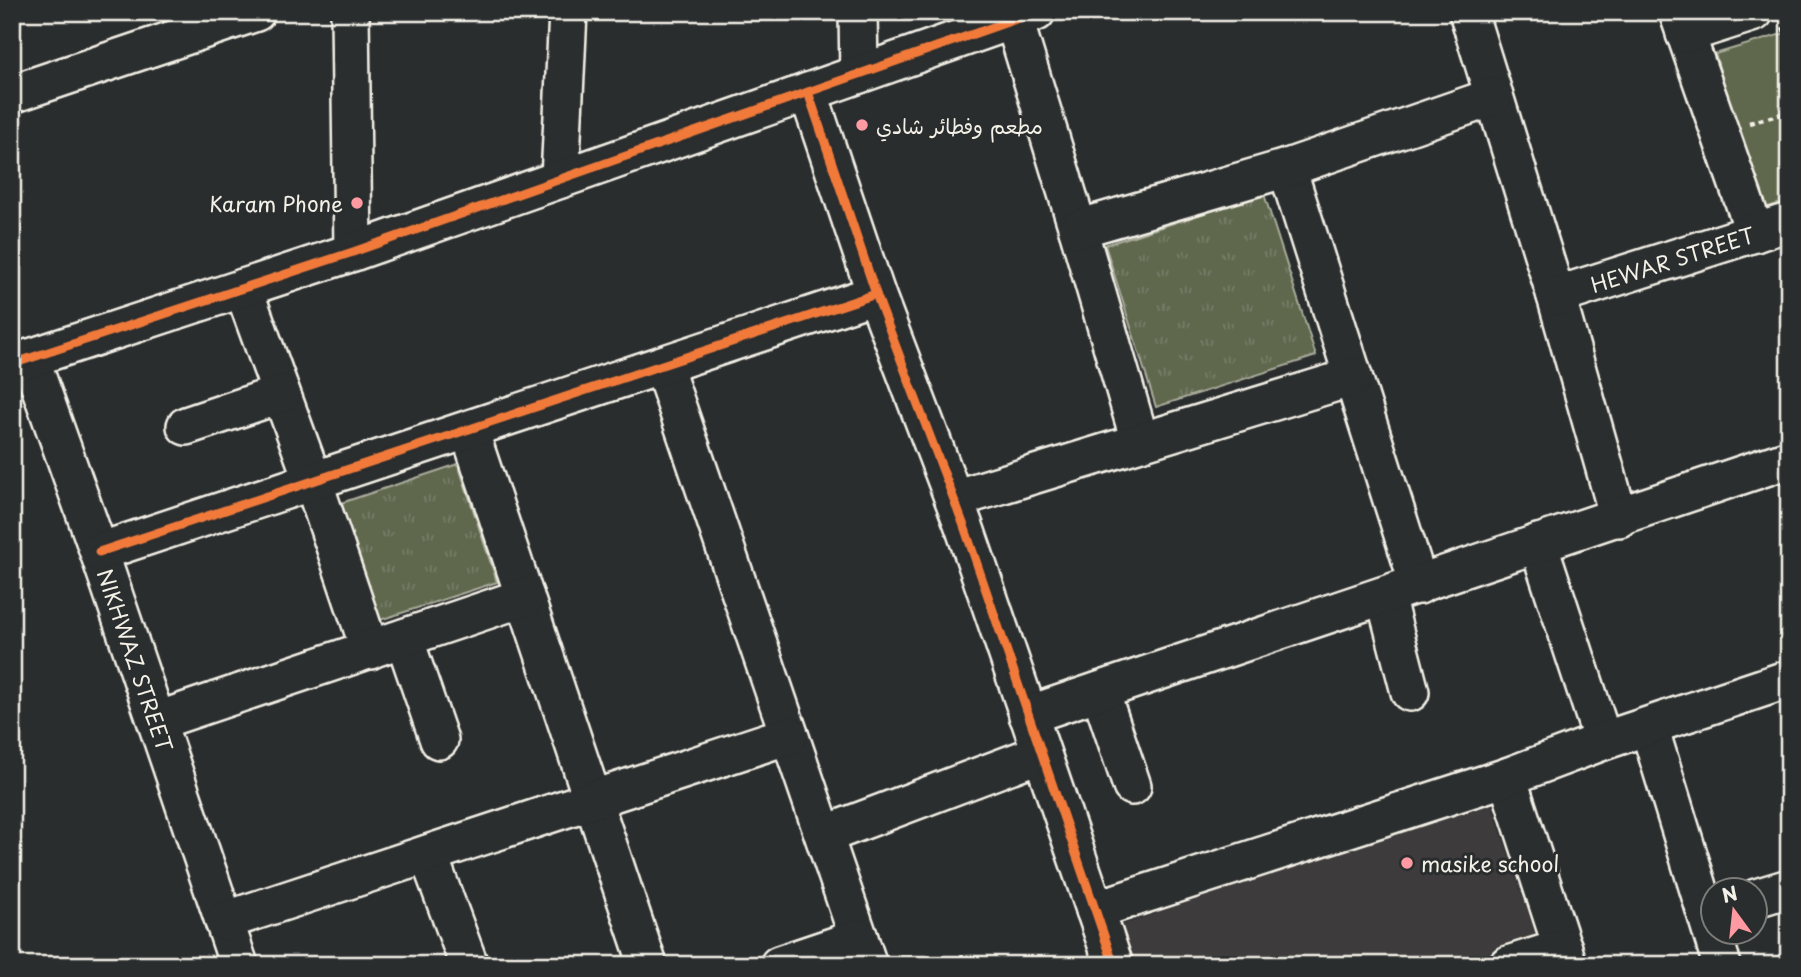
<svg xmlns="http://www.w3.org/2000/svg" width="1801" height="977" viewBox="0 0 1801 977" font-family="'Playpen Sans','Playpen Sans Arabic',sans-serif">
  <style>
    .built { fill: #3e3a3a }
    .grass { fill: url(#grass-tufts); stroke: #aaac9b; stroke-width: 2 }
    .garden { fill: #5f674e; stroke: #aaac9b; stroke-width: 2 }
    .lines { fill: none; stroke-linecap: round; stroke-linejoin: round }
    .minor-casing { stroke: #f4f1e8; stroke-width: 42 }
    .path { stroke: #f4f1e8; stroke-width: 4.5; stroke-dasharray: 5 5; stroke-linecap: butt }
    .minor { stroke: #2a2d2e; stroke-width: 37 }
    .cycleway-casing { stroke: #2a2d2e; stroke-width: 13 }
    .cycleway { stroke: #f17a3a; stroke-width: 9 }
    .poi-dot { fill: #ff9aa2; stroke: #2a2d2e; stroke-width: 2.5 }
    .labels { text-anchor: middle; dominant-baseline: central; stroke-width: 6; stroke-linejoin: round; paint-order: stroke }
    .poi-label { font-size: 21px; fill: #f4f1e8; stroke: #2a2d2e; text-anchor: start }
    .street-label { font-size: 21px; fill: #f4f1e8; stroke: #2a2d2e }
  </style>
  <defs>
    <pattern id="grass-tufts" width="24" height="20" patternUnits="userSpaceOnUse" patternTransform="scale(1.75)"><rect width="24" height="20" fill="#5f674e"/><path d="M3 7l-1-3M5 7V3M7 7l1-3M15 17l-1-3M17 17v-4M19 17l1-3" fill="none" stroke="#777d68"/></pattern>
  </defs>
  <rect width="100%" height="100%" fill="#2a2d2e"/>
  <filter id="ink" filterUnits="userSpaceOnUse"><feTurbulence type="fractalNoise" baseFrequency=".0143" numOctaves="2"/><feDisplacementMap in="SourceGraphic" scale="14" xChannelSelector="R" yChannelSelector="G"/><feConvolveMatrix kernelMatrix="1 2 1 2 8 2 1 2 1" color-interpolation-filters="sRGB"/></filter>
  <g filter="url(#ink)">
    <polygon class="built" points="1490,799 1546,965 1128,965 1116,927"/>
    <g class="grass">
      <polygon points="1264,194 1316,356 1156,407 1105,245"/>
      <polygon points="458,464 497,582 380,620 341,503"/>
    </g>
    <polygon class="garden" points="1789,32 1789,201 1761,209 1715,54"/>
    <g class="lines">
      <g class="minor-casing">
        <g id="minor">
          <polyline points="350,12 353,252"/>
          <polyline points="858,12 859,74"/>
          <polyline points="1468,12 1556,296 1619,518"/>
          <polyline points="1678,12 1755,233"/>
          <polyline points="1014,20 1078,229 1140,441"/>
          <polyline points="1685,34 1754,12"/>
          <polyline points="808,92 876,294 964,526 1114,965"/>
          <polyline points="12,94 256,12"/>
          <polyline points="1287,168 1419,585"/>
          <polyline points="560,179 568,12"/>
          <polyline points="1078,229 1287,168 1493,97"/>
          <polyline points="243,288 313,481 370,650"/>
          <path id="s1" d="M1556 296 1789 222"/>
          <path id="s2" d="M30 358 99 552 239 965"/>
          <polyline points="12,364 353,252 1036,12"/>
          <polyline points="663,366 868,965"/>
          <polyline points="186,426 281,394"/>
          <polyline points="469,430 648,965"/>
          <polyline points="954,499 1353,377"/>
          <polyline points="1538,543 1603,741"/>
          <polyline points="99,552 876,294"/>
          <polyline points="1385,596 1410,692"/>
          <polyline points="404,638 439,740"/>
          <polyline points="1100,691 1132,786"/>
          <polyline points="1028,715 1789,459"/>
          <polyline points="157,721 525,597"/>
          <polyline points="1649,727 1722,965"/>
          <polyline points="1507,777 1568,965"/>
          <polyline points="824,835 1041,753"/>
          <polyline points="428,854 469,965"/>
          <polyline points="1756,898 1789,888"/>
          <polyline points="1095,910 1507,777 1603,741 1789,679"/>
          <polyline points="224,921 789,735"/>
          <polyline points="779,965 859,938"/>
          <polyline points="1508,965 1563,948"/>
        </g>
      </g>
      <g class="path">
        <polyline points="1783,27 1789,46"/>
        <polyline points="1749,123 1789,112"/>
      </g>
      <use href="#minor" class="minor"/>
      <g class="cycleway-casing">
        <g id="cycleway">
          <polyline points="808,92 876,294 964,526 1114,965"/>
          <polyline points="12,364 353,252 1036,12"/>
          <polyline points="99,552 876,294"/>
        </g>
      </g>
      <use href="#cycleway" class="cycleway"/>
    </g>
  </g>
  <g class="poi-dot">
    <circle cx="862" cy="125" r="7"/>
    <circle cx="357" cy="203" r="7"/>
    <circle cx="1407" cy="863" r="7"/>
  </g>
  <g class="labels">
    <g class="poi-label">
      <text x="876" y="125">مطعم وفطائر شادي</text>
      <text x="343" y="203" text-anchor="end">Karam Phone</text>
      <text x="1421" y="863">masike school</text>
    </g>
    <g class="street-label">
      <text stroke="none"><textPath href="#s1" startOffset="122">HEWAR STREET</textPath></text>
      <text stroke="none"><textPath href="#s2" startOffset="320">NIKHWAZ STREET</textPath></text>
    </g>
  </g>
  <rect width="1801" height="977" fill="none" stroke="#2a2d2e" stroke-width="42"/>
  <rect x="21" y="21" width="1759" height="935" fill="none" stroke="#f4f1e8" stroke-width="2.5" filter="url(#ink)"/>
  <g transform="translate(1734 911) rotate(345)"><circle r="33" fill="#2a2d2e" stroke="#7b7b78" stroke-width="2"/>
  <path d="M0-5L12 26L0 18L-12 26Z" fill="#ff9aa2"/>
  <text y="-10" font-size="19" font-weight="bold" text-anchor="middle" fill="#f4f1e8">N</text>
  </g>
</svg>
